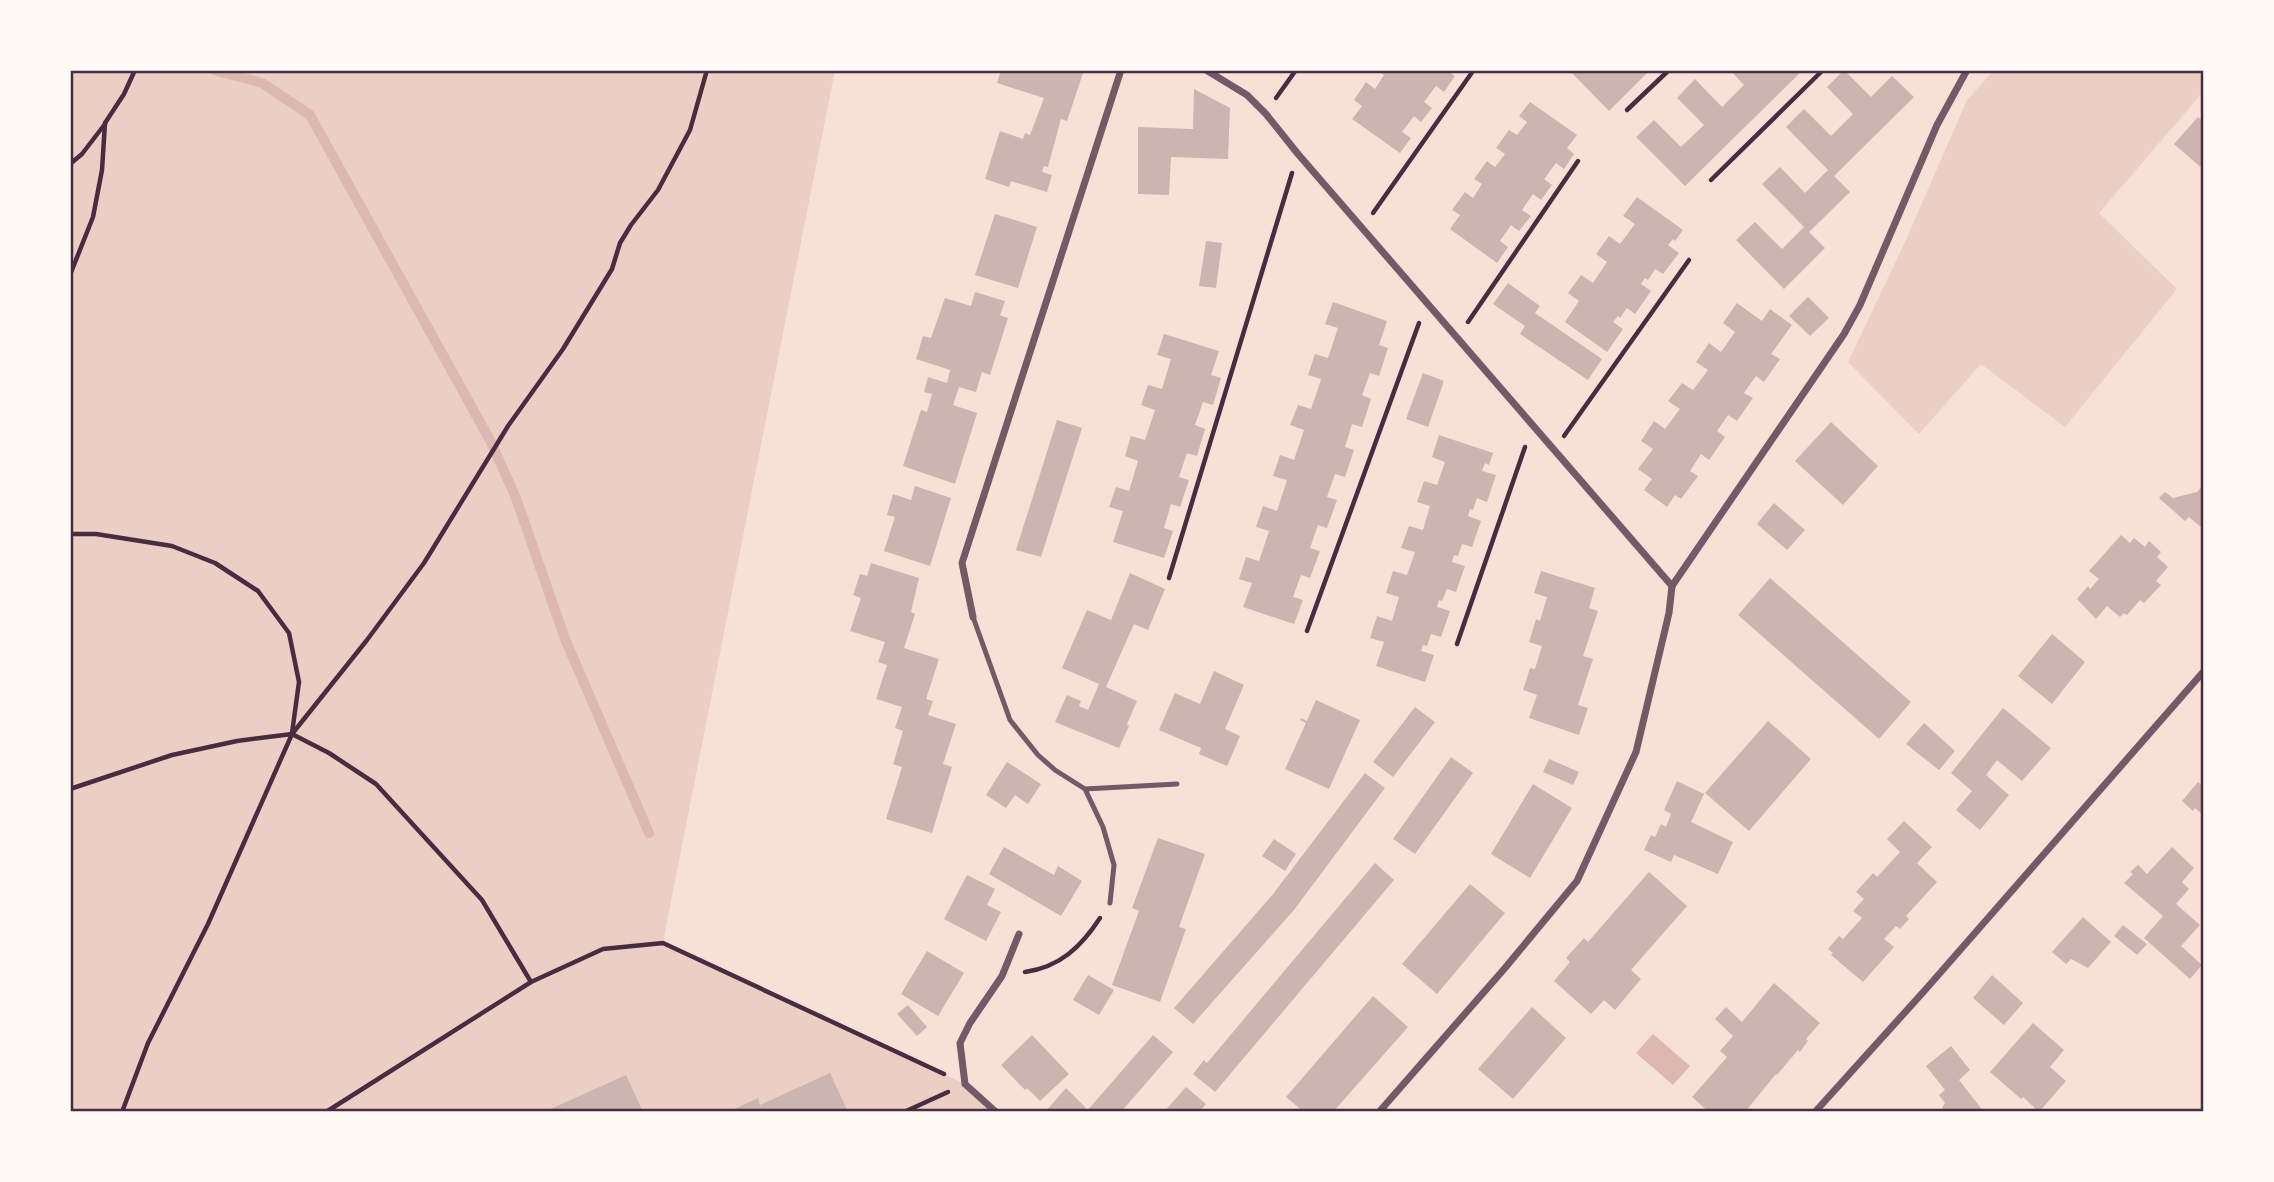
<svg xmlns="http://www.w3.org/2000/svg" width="2274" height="1182" viewBox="0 0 2274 1182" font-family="Poppins,sans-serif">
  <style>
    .green { fill: #ebcfc5 }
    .water { fill: #dcb8b0 }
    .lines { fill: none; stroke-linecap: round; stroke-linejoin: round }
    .stream { stroke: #dcb8b0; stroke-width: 10 }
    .building { fill: #ccb4b1 }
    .path { stroke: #4a2c40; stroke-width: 4.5 }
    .service { stroke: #755966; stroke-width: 5 }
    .minor { stroke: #755966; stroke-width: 7 }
    .neatline { fill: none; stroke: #4a2c40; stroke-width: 2.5 }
  </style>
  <rect width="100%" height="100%" fill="#f7e1d7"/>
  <g class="green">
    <polygon points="70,70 835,70 663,942 965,1084 994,1112 70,1112"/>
    <polygon points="1994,70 2204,70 2204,91 2099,213 2177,289 2065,427 1981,364 1919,434 1848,362 1905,242 1967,100"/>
  </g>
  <polygon class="water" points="1653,1034 1690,1066 1673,1085 1636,1053"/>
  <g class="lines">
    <polyline class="stream" points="214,70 262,83 310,115 491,442 516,498 565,639 649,833"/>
  </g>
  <g class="building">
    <polygon points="1001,70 1084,70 1067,121 1061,119 1048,167 1044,166 1042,172 1052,175 1047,192 1011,181 1009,187 985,179 1000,131 1023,139 1025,133 1030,135 1044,98 997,83"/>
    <polygon points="1378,70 1446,70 1455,76 1444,92 1436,86 1424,102 1432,108 1421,122 1414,116 1402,132 1411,138 1400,153 1352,119 1362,106 1354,100 1366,82 1375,89 1384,75"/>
    <polygon points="1569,70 1607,71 1650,70 1609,111"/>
    <polygon points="1730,70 1803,70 1685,186 1636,137 1654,120 1681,147 1704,125 1677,98 1695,79 1722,107 1744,85"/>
    <polygon points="1844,70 1871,97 1892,76 1914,97 1834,176 1850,192 1809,232 1825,248 1784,289 1736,240 1755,222 1782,249 1804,227 1762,184 1780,167 1805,193 1828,170 1786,127 1804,109 1831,136 1853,114 1827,87"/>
    <polygon points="1194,89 1230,108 1228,159 1171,157 1169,195 1138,194 1138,127 1193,129"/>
    <polygon points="1530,102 1577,135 1567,148 1574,154 1564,169 1556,163 1544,179 1552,185 1541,200 1533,194 1522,210 1531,216 1519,231 1511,225 1500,241 1508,247 1497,263 1450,229 1460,215 1452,210 1465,192 1473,198 1482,184 1474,179 1487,161 1495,167 1505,154 1496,148 1509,130 1517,135 1527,122 1519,116"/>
    <polygon points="2198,117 2204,122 2204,170 2174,144"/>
    <polygon points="1637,197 1683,230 1675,241 1673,239 1668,245 1679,253 1663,274 1655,269 1648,280 1645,278 1641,284 1651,291 1635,314 1627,308 1620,318 1618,316 1613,322 1623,329 1607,352 1565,322 1579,301 1568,293 1581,275 1593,283 1607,262 1596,254 1609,236 1620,244 1635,224 1623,216"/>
    <polygon points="995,214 1037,227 1018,288 975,275"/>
    <polygon points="1206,241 1222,243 1216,288 1199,286"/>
    <polygon points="1508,283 1540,306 1535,313 1602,359 1588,380 1520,334 1525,326 1493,304"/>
    <polygon points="975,292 1005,301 1000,315 1008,318 990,375 982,372 976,392 959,387 953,405 977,413 955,484 903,466 921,410 927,412 932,394 924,392 928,377 947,383 950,370 916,359 923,336 931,338 945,298 971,306"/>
    <polygon points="1808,297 1829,318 1810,336 1789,316"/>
    <polygon points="1333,302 1387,321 1379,345 1388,348 1379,376 1370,373 1362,395 1371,399 1362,427 1352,424 1345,447 1354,450 1345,477 1335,474 1327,497 1337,500 1327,528 1318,525 1310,548 1320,551 1310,578 1301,575 1293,597 1303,600 1294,624 1243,607 1252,583 1239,579 1246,557 1259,561 1269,531 1256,527 1263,506 1277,511 1287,480 1273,476 1280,455 1294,460 1304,430 1290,425 1298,405 1311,409 1320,383 1321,379 1308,375 1315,354 1328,358 1338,328 1325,324"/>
    <polygon points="1737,303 1762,321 1770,309 1792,325 1771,354 1780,359 1764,382 1756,376 1744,393 1753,398 1737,421 1728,415 1717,431 1725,437 1709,460 1701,454 1690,471 1698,476 1681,499 1675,495 1667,507 1644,490 1652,479 1638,469 1653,449 1641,441 1654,421 1665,429 1680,409 1668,401 1682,383 1693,390 1708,370 1696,362 1709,343 1721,352 1735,332 1723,323"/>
    <polygon points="1164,334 1219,351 1211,375 1221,378 1213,405 1203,402 1195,425 1205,429 1197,456 1187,453 1179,477 1189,480 1180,507 1171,504 1164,528 1173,531 1164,558 1113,542 1123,511 1109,507 1116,487 1129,491 1138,461 1125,456 1131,436 1145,440 1155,410 1141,405 1148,385 1162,389 1171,359 1157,355"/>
    <polygon points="1423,373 1444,381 1428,427 1406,419"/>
    <polygon points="1057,420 1082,428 1041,557 1016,550"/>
    <polygon points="1831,422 1878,466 1843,505 1795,461"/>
    <polygon points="1439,435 1493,453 1489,465 1485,463 1482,471 1496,475 1487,502 1477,498 1473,510 1470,509 1468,516 1481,521 1472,547 1462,544 1458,556 1454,555 1452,562 1465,566 1456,592 1447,589 1442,601 1439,600 1437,607 1450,611 1441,637 1431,634 1427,646 1423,645 1421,651 1434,655 1425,682 1376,666 1384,642 1370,638 1377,616 1392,621 1399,597 1386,593 1393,571 1407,575 1415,552 1401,548 1409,526 1423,530 1430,506 1417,502 1424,481 1437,485 1445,462 1432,457"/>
    <polygon points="2204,484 2204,526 2202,528 2189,517 2185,521 2159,498 2165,492 2173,498 2197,492"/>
    <polygon points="915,486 951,498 930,566 884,551 895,517 887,515 893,494 911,500"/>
    <polygon points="1774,503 1805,530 1787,550 1757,524"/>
    <polygon points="2121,535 2130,543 2134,538 2145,547 2149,541 2161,552 2157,557 2168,567 2156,581 2161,585 2144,603 2140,600 2127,615 2124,613 2120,617 2107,606 2096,619 2077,599 2088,586 2090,589 2099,579 2089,571"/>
    <polygon points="871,563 919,578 911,612 915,614 904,648 939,659 926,699 933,701 928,715 956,724 943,764 952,767 932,833 886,819 902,767 893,764 903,731 895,728 902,707 876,699 887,665 878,662 885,642 850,631 861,598 853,595 860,574 867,576"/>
    <polygon points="1541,571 1595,588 1589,608 1598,611 1583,656 1593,659 1578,705 1588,708 1579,735 1529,718 1537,695 1523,690 1530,668 1535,669 1542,646 1529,642 1536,619 1540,621 1547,597 1534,593"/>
    <polygon points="1130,573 1165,589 1148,630 1134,624 1106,687 1137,701 1127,724 1129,726 1119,748 1055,722 1067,695 1081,701 1079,706 1088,710 1099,684 1062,668 1087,610 1111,620"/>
    <polygon points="1770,578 1911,702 1879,739 1738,615"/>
    <polygon points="2052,634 2085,662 2052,704 2018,676"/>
    <polygon points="1214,671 1244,685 1225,729 1240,736 1227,766 1199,754 1201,748 1159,730 1175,693 1200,704"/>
    <polygon points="1316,700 1360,720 1329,789 1285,769 1306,723 1300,720 1301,718 1307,721"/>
    <polygon points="1415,707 1435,722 1393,777 1373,762"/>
    <polygon points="2003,708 2051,748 2022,781 1997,760 1986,775 2009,795 1980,830 1956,810 1972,791 1951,773"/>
    <polygon points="1768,721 1811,759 1749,831 1705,793"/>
    <polygon points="1924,723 1955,751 1939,770 1906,744"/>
    <polygon points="1451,757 1473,773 1415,854 1393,839"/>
    <polygon points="1549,759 1579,772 1573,785 1543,772"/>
    <polygon points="1007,762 1041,784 1028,804 1015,795 1006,808 986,795"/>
    <polygon points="1365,773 1385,788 1294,910 1193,1024 1174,1008 1273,894"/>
    <polygon points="1677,781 1704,794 1691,822 1733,842 1718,874 1674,855 1671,862 1644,850 1651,835 1655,837 1661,824 1666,827 1671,814 1664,810"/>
    <polygon points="2198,782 2204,787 2204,816 2195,808 2193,811 2182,801"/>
    <polygon points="1533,784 1572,808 1530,878 1491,854"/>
    <polygon points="1904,821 1932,847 1917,863 1937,882 1906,916 1909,919 1900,929 1896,926 1884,939 1894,947 1863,982 1831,955 1833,953 1828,949 1839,936 1843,939 1862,918 1853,911 1864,899 1856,892 1873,873 1877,877 1900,852 1887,839"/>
    <polygon points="1158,838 1205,854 1179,927 1186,929 1160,1002 1112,985 1139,911 1132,908"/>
    <polygon points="1274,839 1296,854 1285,871 1262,856"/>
    <polygon points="1004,847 1054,875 1058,866 1082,881 1061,916 989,874"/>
    <polygon points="2172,847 2194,868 2182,882 2189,889 2176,904 2200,925 2181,946 2202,965 2190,979 2144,938 2163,916 2124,883 2133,874 2130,872 2138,865 2147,874"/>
    <polygon points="1375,863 1394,880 1215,1092 1193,1074 1204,1060 1207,1063"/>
    <polygon points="1649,872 1687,906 1631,970 1641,979 1615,1010 1604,1000 1591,1014 1554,981 1570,962 1566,958 1584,938 1588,942"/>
    <polygon points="967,875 995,889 987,905 1001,912 986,941 944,919"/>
    <polygon points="1470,884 1505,913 1437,994 1402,964"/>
    <polygon points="2083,917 2111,942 2088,968 2071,959 2066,964 2052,952"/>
    <polygon points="2123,925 2147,944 2137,955 2114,936"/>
    <polygon points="927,951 964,973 938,1016 901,994"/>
    <polygon points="1088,975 1114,990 1099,1015 1073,1000"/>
    <polygon points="1992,975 2023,1003 2004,1025 1973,998"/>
    <polygon points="1774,983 1820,1023 1806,1039 1808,1041 1800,1052 1798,1050 1777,1075 1776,1074 1745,1112 1709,1112 1692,1097 1727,1057 1720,1051 1733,1036 1715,1019 1726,1007 1742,1022"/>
    <polygon points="1373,996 1408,1027 1333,1112 1304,1112 1286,1097"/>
    <polygon points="908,1005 927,1027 917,1036 897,1014"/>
    <polygon points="1532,1007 1566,1038 1513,1099 1478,1069"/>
    <polygon points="2033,1023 2064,1050 2050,1067 2066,1081 2039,1112 2023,1097 2021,1099 1990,1072"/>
    <polygon points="1032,1035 1069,1074 1040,1101 1027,1088 1025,1090 1001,1065"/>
    <polygon points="1153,1035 1173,1052 1121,1112 1086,1112"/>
    <polygon points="1951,1046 1970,1070 1959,1080 1984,1112 1940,1112 1945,1103 1939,1095 1945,1090 1926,1066"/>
    <polygon points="830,1073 848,1112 728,1112 758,1098 760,1105"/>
    <polygon points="626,1075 643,1112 544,1112"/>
    <polygon points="1186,1087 1206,1104 1199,1112 1164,1112"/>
    <polygon points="1066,1088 1086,1108 1082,1112 1049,1112 1047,1110"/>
  </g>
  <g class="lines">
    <g class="path">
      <polyline points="1276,98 1296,70"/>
      <polyline points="1627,110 1669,70"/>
      <polyline points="70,164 82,154 105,124"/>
      <polyline points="1711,180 1823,70"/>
      <polyline points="1373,213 1473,71"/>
      <polyline points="70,275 93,217 102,170 105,123 124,94 135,70"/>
      <polyline points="1468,322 1578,161"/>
      <polyline points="1564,436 1689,260"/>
      <polyline points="70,534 96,534 172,546 215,563 258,591 289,633 299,682 292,733"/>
      <polyline points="1169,578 1292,173"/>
      <polyline points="1307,631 1419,323"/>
      <polyline points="1457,644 1525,447"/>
      <polyline points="70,789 172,755 237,741 292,734 329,753 376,784 482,900 531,982"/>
      <path d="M1025 972C1060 967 1081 947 1100 918"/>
      <polyline points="122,1112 148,1043 208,924 292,734 367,640 424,563 508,426 563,349 612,269 620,243 631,225 658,190 690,130 707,70"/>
      <polyline points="326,1112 531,982 603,949 663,943 944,1074"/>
      <polyline points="904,1112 948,1092"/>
    </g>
    <g class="service">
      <polyline points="973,617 1010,720 1038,755 1055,770 1085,789 1177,784"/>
      <polyline points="1085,789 1103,827 1114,865 1110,903"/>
    </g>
    <g class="minor">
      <polyline points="1206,70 1247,95 1266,114 1298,154 1672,586"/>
      <polyline points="973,617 962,563 1121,70"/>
      <polyline points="996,1112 965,1084 960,1043 970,1023 1002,976 1019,934"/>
      <polyline points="1379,1112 1505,968 1577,881 1636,752 1669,613 1672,586 1844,334 1860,305 1937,125 1967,70"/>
      <polyline points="1815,1112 1926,989 2204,671"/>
    </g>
  </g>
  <rect width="2274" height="1182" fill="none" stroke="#fffaf5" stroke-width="144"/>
  <rect x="72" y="72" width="2130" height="1038" class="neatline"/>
</svg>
